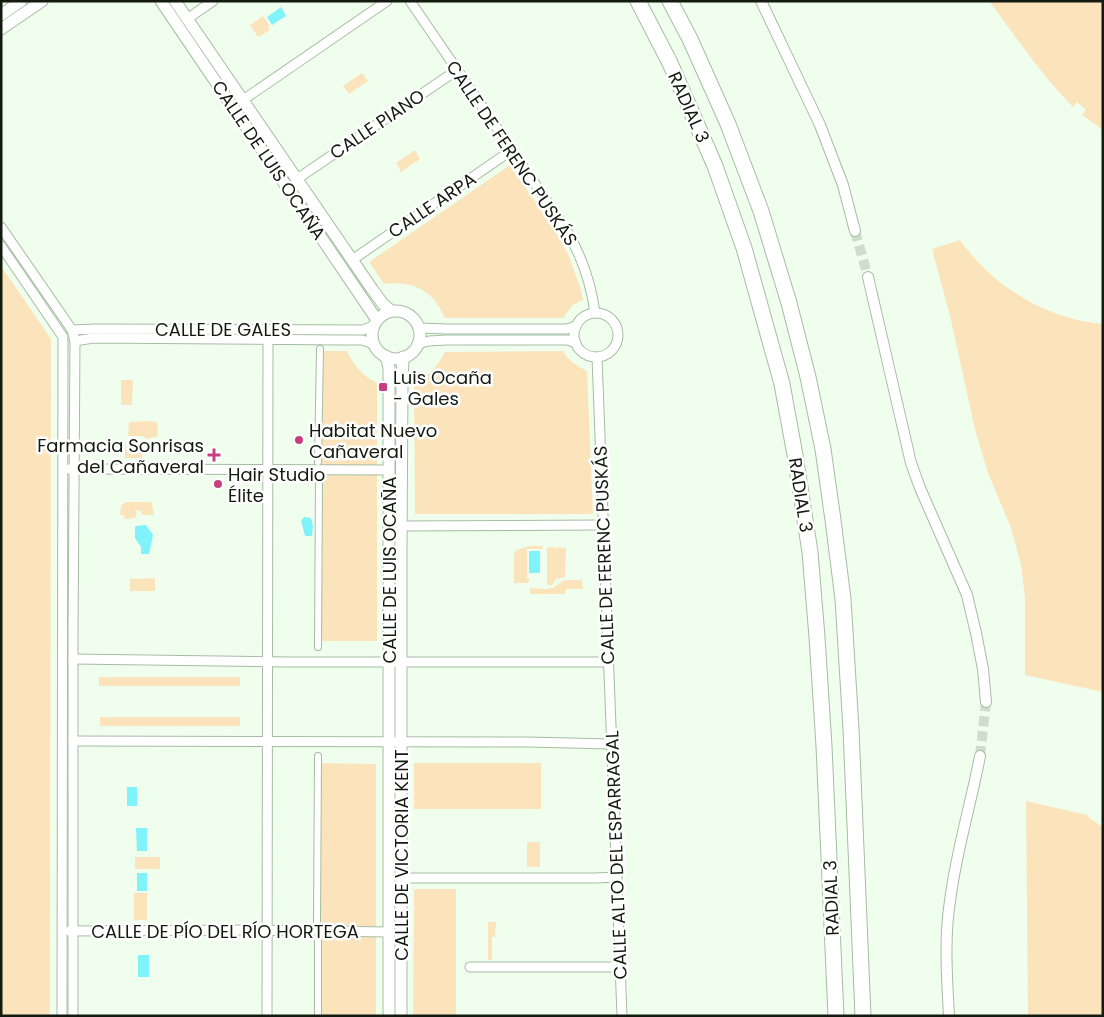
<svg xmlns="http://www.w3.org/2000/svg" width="1104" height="1017" viewBox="0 0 1104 1017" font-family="Poppins,sans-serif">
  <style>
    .green { fill: #fbe4bb }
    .water { fill: #80f3fa }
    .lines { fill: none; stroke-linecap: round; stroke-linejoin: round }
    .tertiary-tunnel { stroke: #cfddcc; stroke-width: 10; stroke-dasharray: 10 5; stroke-linecap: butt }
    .pedestrian-casing { stroke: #a5bda2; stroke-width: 8 }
    .minor-casing { stroke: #a5bda2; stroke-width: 11 }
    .tertiary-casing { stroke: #a5bda2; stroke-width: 12 }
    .secondary-casing { stroke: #a5bda2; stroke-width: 13 }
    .motorway-casing { stroke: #a5bda2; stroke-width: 17 }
    .pedestrian { stroke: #fff; stroke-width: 6 }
    .minor { stroke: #fff; stroke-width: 9 }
    .tertiary { stroke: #fff; stroke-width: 10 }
    .secondary { stroke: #fff; stroke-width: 11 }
    .motorway { stroke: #fff; stroke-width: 15 }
    .poi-dot { fill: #c64081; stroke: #fff; stroke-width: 2 }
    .labels { text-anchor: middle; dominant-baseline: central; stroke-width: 5; stroke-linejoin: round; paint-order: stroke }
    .street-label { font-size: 18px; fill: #131b11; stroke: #fff }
    .poi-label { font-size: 18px; fill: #131b11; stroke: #fff; text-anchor: start }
  </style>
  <rect width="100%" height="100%" fill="#f0ffed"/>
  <g class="green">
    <path d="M989 1H1103V130L1082 115 1086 110 1077 102 1073 107C1041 75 1016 37 989 1Z"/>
    <polygon points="263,16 270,26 268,27 270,30 258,37 250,25"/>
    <polygon points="362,73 368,81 349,94 343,86"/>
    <polygon points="415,150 420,159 401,172 396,163"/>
    <path d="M510 165 554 229 569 256 580 287 583 300 573 305 563 318H445C433 290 413 280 384 284L369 262Z"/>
    <path d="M960 240C993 286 1045 319 1103 324V692L1025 675V598L1021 565 1011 528 988 473 975 430 951 320 932 249Z"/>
    <polygon points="1,266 51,339 50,1016 1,1016"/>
    <path d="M316 351H347C354 366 363 376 377 383V641H315Z"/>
    <path d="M563 351C569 361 577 366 587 371L593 514H415L414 383C429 376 438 366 445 352Z"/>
    <polygon points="121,380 133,380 132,405 121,405"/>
    <polygon points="152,421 157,422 158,436 148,439 142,436 128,436 129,422"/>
    <polygon points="131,441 142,442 142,458 125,458 125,443 126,443 126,449 130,455 127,449 127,443 131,443"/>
    <polygon points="126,502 151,502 152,505 154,515 143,515 141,514 142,511 135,510 137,513 135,518 125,519 123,515 120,515 121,506"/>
    <path d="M528 546H543L542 549H527V578L529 579V582L527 583H514V554C516 548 523 549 528 546Z"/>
    <polygon points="558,546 562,548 566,548 565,577 556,579 552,585 547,585 547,547 558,548"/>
    <polygon points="155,578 155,591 130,591 130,579"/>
    <path d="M565 580H582L583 589H566L565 594H530V588C537 588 545 590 551 588 557 587 559 582 565 580Z"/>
    <rect x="99" y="677" width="141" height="9"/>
    <rect x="100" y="717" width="140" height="9"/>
    <polygon points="316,763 376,764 376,1016 315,1016"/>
    <rect x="414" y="763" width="127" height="46"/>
    <polygon points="1026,801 1087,815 1092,820 1103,827 1103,1016 1028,1016"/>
    <rect x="527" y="842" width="13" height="25"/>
    <rect x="135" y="857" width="25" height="12"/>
    <polygon points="414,889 456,889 456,1016 413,1016"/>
    <rect x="134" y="893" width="13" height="27"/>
    <polygon points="488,922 496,922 495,937 492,937 492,960 488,960"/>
  </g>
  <g class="water">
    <polygon points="281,7 286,16 272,25 267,17"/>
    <polygon points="304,517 311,518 313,526 312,536 305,536 301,521"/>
    <polygon points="146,525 153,535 149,554 141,554 141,547 135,538 135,527 136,526"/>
    <rect x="529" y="551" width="11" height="22"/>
    <rect x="127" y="787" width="10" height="19"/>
    <polygon points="136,828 147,828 147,851 137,851"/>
    <rect x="137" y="873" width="10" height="18"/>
    <rect x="138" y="955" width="11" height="22"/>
  </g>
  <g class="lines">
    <g class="tertiary-tunnel">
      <polyline points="855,231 868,277"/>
      <polyline points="980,756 986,702"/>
    </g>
    <g class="pedestrian-casing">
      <g id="pedestrian">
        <polyline points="318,462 320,349"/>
        <polyline points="318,647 319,478"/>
        <polyline points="317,922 318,756"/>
        <polyline points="318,1016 318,940"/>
      </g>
    </g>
    <g class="minor-casing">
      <g id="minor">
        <path d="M410 1 564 226C580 252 591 282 595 313"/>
        <polyline points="187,19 213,1"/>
        <polyline points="243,100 387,1"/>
        <polyline points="297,179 457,70"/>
        <polyline points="1,227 72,330 75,341 73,638 73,1016"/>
        <polyline points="1,246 63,337 62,1016"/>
        <polyline points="352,260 512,150"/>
        <circle cx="596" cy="335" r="22"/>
        <polyline points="418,328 447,329 567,329 576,326"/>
        <polyline points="72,330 94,329 363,330 373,326"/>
        <polyline points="75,341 93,338 345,340 362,340 374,344"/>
        <polyline points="417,344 429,341 447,340 568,340 576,343"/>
        <polyline points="597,357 622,1016"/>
        <polyline points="69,469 389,470"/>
        <polyline points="401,526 603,525"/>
        <polyline points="73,659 288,662 608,662"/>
        <polyline points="73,741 528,742 611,744"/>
        <polyline points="401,878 595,878 617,877"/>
        <polyline points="69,931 246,930 389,932"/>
        <polyline points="470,967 621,967"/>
        <polyline points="267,1016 268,340"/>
      </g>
    </g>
    <g class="tertiary-casing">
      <g id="tertiary">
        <polyline points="761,1 820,125 843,185 855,231"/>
        <polyline points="868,277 911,463 920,488 967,595 976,633 983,669 986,702"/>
        <path d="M949 1016C947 978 944 939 950 901 956 852 971 804 980 756"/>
      </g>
    </g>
    <g class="secondary-casing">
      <g id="secondary">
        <polyline points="161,1 377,320"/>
        <polyline points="175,1 372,289 383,304 391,311"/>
        <polyline points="1,15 21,1"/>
        <polyline points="1,29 42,1"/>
        <circle cx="396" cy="335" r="24"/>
        <polyline points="386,356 389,368 389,1016"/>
        <polyline points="401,1016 401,546 402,385 403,357"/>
      </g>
    </g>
    <g class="motorway-casing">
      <g id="motorway">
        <polyline points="638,1 670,63 715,166 744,248 782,384 795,455 810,552 817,637 824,746 836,1016"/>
        <polyline points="670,1 690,39 728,124 761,211 789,303 808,377 823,449 833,520 843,599 851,729 863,1016"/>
      </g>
    </g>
    <use href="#pedestrian" class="pedestrian"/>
    <use href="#minor" class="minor"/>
    <use href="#tertiary" class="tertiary"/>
    <use href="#secondary" class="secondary"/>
    <use href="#motorway" class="motorway"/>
  </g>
  <g class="poi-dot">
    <rect x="378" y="382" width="10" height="10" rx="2.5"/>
    <circle cx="299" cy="440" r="5"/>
    <path d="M211.5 447.5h5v5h5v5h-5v5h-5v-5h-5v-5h5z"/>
    <circle cx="218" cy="484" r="5"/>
  </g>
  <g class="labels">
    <g class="street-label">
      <text transform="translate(689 107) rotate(66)">RADIAL 3</text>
      <text transform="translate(377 124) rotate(-34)">CALLE PIANO</text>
      <text transform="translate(512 153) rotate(56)">CALLE DE FERENC PUSKÁS</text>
      <text transform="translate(269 160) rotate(56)">CALLE DE LUIS OCAÑA</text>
      <text transform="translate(432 205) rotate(-34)">CALLE ARPA</text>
      <text x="223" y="329">CALLE DE GALES</text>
      <text transform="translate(801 495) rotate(81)">RADIAL 3</text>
      <text transform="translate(604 555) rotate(-92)">CALLE DE FERENC PUSKÁS</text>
      <text transform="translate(389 570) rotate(-90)">CALLE DE LUIS OCAÑA</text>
      <text transform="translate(401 855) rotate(-90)">CALLE DE VICTORIA KENT</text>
      <text transform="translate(616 855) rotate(-92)">CALLE ALTO DEL ESPARRAGAL</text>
      <text transform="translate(831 898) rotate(-92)">RADIAL 3</text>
      <text x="225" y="931">CALLE DE PÍO DEL RÍO HORTEGA</text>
    </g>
    <g class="poi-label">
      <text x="393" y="377">Luis Ocaña<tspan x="393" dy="21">- Gales</tspan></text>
      <text x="309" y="430">Habitat Nuevo<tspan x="309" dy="21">Cañaveral</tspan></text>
      <text x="204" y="445" text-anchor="end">Farmacia Sonrisas<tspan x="204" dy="21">del Cañaveral</tspan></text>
      <text x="228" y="474">Hair Studio<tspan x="228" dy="21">Élite</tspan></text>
    </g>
  </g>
  <rect width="1104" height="1017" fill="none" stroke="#131b11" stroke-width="5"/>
</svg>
